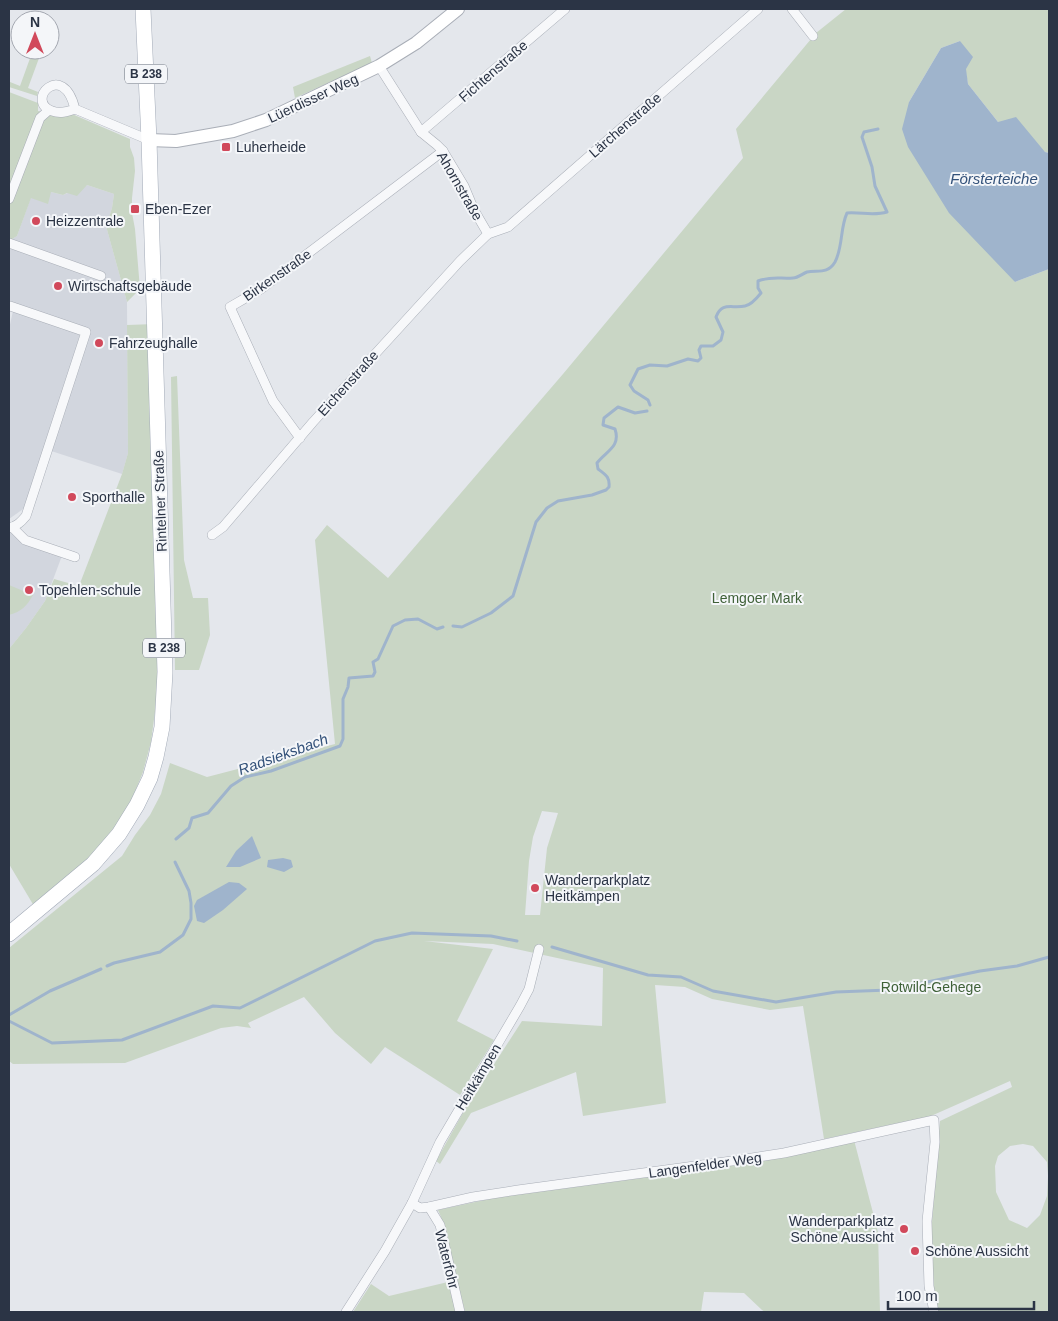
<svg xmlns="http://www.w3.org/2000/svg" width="1058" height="1321" viewBox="0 0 1058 1321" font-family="Helvetica,sans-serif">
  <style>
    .built { fill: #d2d6de }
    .green { fill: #c9d6c5; fill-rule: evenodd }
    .water { fill: #9fb4cc }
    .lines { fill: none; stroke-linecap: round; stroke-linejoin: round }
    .stream { stroke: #9fb4cc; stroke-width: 3 }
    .minor-casing { stroke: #a9aeb7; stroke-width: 10 }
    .secondary-casing { stroke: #a9aeb7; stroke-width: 14 }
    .primary-casing { stroke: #a3abb8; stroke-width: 16 }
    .minor { stroke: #f7f8fa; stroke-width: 9 }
    .secondary { stroke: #fff; stroke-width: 12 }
    .primary { stroke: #fff; stroke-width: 15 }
    .poi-dot { fill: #d1495b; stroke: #f4f6f9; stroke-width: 2 }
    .labels { text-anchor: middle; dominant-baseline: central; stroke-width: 4; stroke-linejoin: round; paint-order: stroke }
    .shield { fill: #f4f6f9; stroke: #676e7b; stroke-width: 1 }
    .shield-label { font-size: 12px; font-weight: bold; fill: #2b3445 }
    .street-label { font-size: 14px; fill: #2b3445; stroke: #f4f6f9 }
    .poi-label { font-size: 14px; fill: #2b3445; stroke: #f4f6f9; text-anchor: start }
    .park-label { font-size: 14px; fill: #3f6138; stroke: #f4f6f9 }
    .water-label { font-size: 15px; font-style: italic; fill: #34527a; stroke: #f4f6f9 }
  </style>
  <rect width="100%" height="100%" fill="#e4e7ec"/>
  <g class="built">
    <polygon points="87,185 114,194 112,208 106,226 127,302 128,453 122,474 45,449 26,507 9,519 9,329 13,311 9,310 9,241 17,236 31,197 51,192 63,195"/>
    <polygon points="9,532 63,553 45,601 26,628 9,649"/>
  </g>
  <g class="green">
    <path d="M846 9H1049V153L1045 152 998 122 968 84 960 41 941 48 909 102 1015 282 1049 269V1312H937L932 1285V1222L940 1121 1012 1087 1010 1081 931 1116 824 1139 803 1006 770 1010 712 999 685 987 655 985 666 1103 583 1116 576 1072 471 1113 440 1164 436 1161 464 1111 522 1021 602 1026 603 968 493 944 424 941 493 949 457 1021 494 1040 460 1095 385 1047 371 1064 335 1033 304 997 248 1023 251 1028 237 1026 221 1028 125 1063 13 1064 9 1061V948L122 856 135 835 150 815 161 794 170 763 207 777 335 744 315 540 327 525 388 578 563 374 743 158 736 129 816 33ZM542 811 558 813 547 848 540 915H525L529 861 533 837ZM1023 1144 1033 1146 1047 1162 1048 1176 1047 1196 1040 1215 1027 1228 1009 1220 996 1192 995 1166 998 1156 1010 1146Z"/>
    <polygon points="33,50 42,50 28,88 38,92 37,96 9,87 10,82 20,86"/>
    <polygon points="370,56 372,63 295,98 293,87"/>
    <polygon points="9,92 38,103 38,111 55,115 72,114 130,139 130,147 134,158 135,171 132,198 132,213 135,229 140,289 127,302 106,226 112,208 114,194 87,185 77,196 67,193 63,195 51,192 48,204 31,198 17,236 9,241"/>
    <polygon points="155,324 159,681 151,742 143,772 132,799 116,825 88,861 34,906 9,864 9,649 26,628 45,601 54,579 79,586 122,474 128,453 127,325"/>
    <polygon points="177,376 184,560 193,598 208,598 210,635 199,670 175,670 171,377"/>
    <path d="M9 585 33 595C26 607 22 611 9 615Z"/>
    <polygon points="854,1140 878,1232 880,1312 765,1312 762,1310 744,1293 704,1292 701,1312 465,1312 441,1217 438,1210 494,1198 716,1168 777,1157"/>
    <polygon points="448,1282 456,1312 353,1312 371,1284 389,1296"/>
  </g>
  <g class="water">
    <polygon points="960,41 973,57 966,69 968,84 998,122 1016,117 1045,152 1049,153 1049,269 1015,282 949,213 908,147 902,129 909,102 941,48"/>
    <polygon points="252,836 261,858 240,867 226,867 236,851"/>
    <polygon points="283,858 291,860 293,867 284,872 267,867 268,860"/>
    <polygon points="229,882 239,883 247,889 223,910 204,923 197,921 194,906 197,900"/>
  </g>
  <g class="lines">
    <g class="stream">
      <path d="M650 405 648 400 634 391 630 385 638 369 650 365 667 366 688 359 698 361 701 358 699 350 701 346H713L721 340 723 332 716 317C722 301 732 309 745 306 751 305 757 298 761 293L758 288V281C770 276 781 279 793 278 798 278 802 274 807 272 818 270 828 274 835 262 843 247 840 228 847 213 861 212 874 216 887 212L875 186 872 167 862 137 864 132 878 129"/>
      <path d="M453 626 462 627 491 613 513 596 536 522 547 508 558 501 592 495 606 490 609 487C610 477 606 475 598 469L597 463C606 451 621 447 615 429L603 425 604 418 618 407 635 413 647 411"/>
      <polyline points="176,839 189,828 192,818 208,813 231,786 245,777 271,771 340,746 343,739 343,699 348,687 349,678 373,676 375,672 373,662 378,659 393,626 405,620 418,619 437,629 443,627"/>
      <polyline points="552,947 648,975 681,977 713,991 776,1002 836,992 889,990 980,971 1017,966 1049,957"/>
      <polyline points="107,966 114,963 160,952 183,935 191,919 191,903 189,891 175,862"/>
      <polyline points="9,1015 50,991 101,969"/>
      <polyline points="9,1021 52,1043 122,1040 213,1006 240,1008 375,941 412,933 491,936 517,941"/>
    </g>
    <g class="minor-casing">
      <g id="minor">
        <polyline points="792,9 813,36"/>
        <polyline points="379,66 421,132 437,145 443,151 464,186 474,210 488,234"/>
        <path d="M75 109C63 59 24 101 52 111 60 114 67 112 75 109L149 140"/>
        <polyline points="421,132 565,9"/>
        <polyline points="9,199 40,118 49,110"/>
        <polyline points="9,243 101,276"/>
        <polyline points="300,438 273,401 230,307 261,289 443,151"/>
        <polyline points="12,527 25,540 75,557"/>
        <path d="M9 528C17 526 21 522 26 516L86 332 10 306"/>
        <polyline points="212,535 223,527 313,422 460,261 488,234 508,227 758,9"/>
        <polyline points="412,1203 420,1208 429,1207 473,1197 518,1190 739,1160 784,1153 934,1120 935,1142 927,1221 929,1286 934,1312"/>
        <polyline points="429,1207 440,1225 460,1312"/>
        <polyline points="346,1312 385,1251 412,1203 440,1142 520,1006 529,989 539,949"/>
      </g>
    </g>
    <g class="secondary-casing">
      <polyline id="secondary" points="149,140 176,141 233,131 266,120 379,66 416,43 458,9"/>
    </g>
    <g class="primary-casing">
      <polyline id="primary" points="9,934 93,864 119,834 137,805 150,778 156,757 162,727 165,672 149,140 143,9"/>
    </g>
    <use href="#minor" class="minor"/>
    <use href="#secondary" class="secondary"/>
    <use href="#primary" class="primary"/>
  </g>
  <g class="poi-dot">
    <rect x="221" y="142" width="10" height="10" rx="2.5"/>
    <rect x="130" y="204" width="10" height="10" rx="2.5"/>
    <circle cx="36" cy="221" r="5"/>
    <circle cx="58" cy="286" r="5"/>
    <circle cx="99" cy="343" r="5"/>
    <circle cx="72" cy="497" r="5"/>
    <circle cx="29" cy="590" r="5"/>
    <circle cx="535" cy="888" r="5"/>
    <circle cx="904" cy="1229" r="5"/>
    <circle cx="915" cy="1251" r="5"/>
  </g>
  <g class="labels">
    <g class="shield">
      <rect x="125" y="64.5" width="42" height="19" rx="4"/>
      <rect x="143" y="638.5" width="42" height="19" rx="4"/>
    </g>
    <g class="shield-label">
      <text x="146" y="74">B 238</text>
      <text x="164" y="648">B 238</text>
    </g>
    <g class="street-label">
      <text transform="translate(493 71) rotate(-41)">Fichtenstraße</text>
      <text transform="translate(313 98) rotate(-25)">Lüerdisser Weg</text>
      <text transform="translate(625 125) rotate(-41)">Lärchenstraße</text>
      <text transform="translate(460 186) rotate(60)">Ahornstraße</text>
      <text transform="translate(277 275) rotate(-35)">Birkenstraße</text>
      <text transform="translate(348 383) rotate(-48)">Eichenstraße</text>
      <text transform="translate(160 501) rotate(-92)">Rintelner Straße</text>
      <text transform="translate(478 1077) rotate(-59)">Heitkämpen</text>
      <text transform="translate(705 1165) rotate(-8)">Langenfelder Weg</text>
      <text transform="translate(447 1259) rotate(76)">Waterfohr</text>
    </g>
    <g class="poi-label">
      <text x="236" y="147">Luherheide</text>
      <text x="145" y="209">Eben-Ezer</text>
      <text x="46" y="221">Heizzentrale</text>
      <text x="68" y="286">Wirtschaftsgebäude</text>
      <text x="109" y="343">Fahrzeughalle</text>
      <text x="82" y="497">Sporthalle</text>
      <text x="39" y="590">Topehlen-schule</text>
      <text x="545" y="880">Wanderparkplatz<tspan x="545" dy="16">Heitkämpen</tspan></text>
      <text x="894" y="1221" text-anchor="end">Wanderparkplatz<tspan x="894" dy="16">Schöne Aussicht</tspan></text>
      <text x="925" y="1251">Schöne Aussicht</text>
    </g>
    <g class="park-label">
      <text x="757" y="598">Lemgoer Mark</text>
      <text x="931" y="987">Rotwild-Gehege</text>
    </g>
    <g class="water-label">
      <text x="994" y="178">Försterteiche</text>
      <text transform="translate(283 754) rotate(-20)">Radsieksbach</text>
    </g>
  </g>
  <rect width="1058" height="1321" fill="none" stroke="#2b3445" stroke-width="20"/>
  <g transform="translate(35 35)"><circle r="24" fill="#f4f6f9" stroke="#a4a8b1"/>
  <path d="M0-4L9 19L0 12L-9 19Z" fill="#d1495b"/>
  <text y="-8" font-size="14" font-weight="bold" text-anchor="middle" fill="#2b3445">N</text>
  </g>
  <path d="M888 1301v8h146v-8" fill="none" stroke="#2b3445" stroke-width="2.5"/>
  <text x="896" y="1301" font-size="15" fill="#2b3445" stroke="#f4f6f9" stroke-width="4" paint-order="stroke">100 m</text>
</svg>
